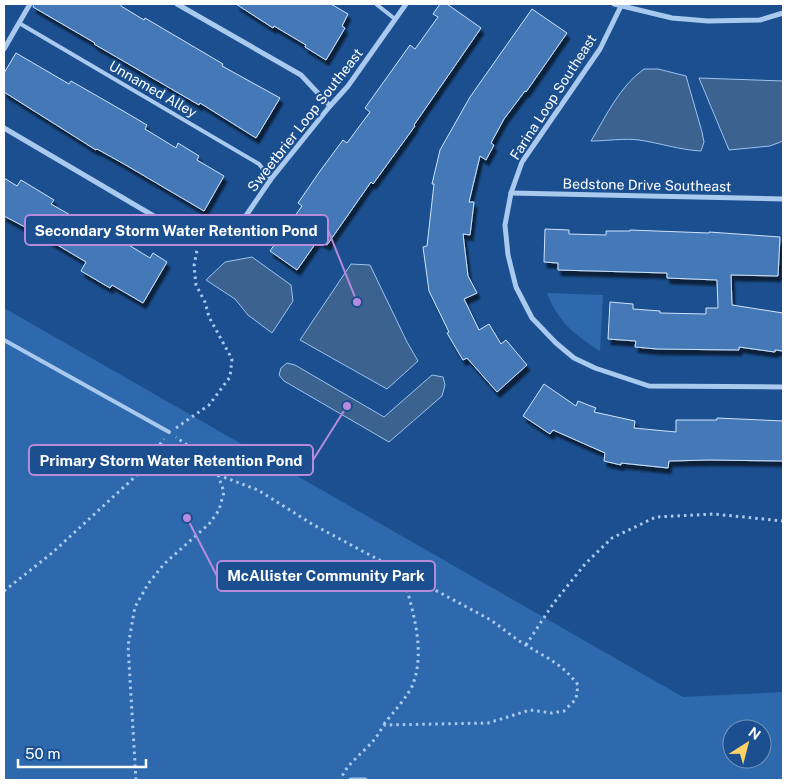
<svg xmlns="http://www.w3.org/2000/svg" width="787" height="784" viewBox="0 0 787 784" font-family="'Public Sans',sans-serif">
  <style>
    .green { fill: #2e69ad; fill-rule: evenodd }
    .water { fill: #3c6290; stroke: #9cc4f0 }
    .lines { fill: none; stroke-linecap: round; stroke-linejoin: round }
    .stream { stroke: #9cc4f0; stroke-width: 5 }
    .building { fill: #4478b7; stroke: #cfe3fa; filter: url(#shadow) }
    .path { stroke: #a9c9ee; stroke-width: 3; stroke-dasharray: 2.5 4; stroke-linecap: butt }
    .lane { stroke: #a9c9ee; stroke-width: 4 }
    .street { stroke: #a9c9ee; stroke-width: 5 }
    .labels { text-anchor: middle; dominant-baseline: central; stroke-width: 4; stroke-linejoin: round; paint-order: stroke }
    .street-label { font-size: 14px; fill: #fff; stroke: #1b4f8f }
    .leader { fill: none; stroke: #b68bdc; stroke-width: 2 }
    .callout-dot { fill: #b68bdc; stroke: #1b4f8f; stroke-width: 2 }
    .callout { fill: #1b4f8f; stroke: #b68bdc; stroke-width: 2 }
    .callout-label { font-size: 15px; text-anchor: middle; font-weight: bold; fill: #fff }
  </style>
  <defs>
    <filter id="shadow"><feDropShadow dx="3" dy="5.5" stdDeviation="1" flood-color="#0009"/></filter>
  </defs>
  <rect width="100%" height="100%" fill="#1b4f8f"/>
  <g class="green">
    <path d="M547 293 603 295 600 351C575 335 558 322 547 293Z"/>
    <path d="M4 308 683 697 783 692V780H4ZM732 729H762V759H732Z"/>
  </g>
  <g class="water">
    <path d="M644 69H658L686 76 702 132 704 142 701 151C680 150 660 143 639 140 624 138 607 141 591 141 606 116 620 86 644 69Z"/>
    <polygon points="699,78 783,81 783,141 770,146 729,150"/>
    <polygon points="252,257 291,285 293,301 272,333 248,315 235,299 206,280 225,262"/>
    <polygon points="351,264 370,265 407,342 418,361 387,389 300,340"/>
    <polygon points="287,363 295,365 384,417 432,375 443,377 445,385 442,396 389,442 284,381 279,375 281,368"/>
  </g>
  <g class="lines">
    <polyline class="stream" points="351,780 365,780"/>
  </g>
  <g class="building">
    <polygon points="34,4 121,4 121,6 144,20 145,18 223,64 222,66 280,98 256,138 200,103 199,105 94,44 95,43 33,7"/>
    <polygon points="236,4 331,4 348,14 342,26 345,28 326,60 305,47 306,45 274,26 273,28"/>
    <polygon points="440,4 447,4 481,28 414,125 415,126 373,184 371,182 327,245 318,240 297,270 270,251 302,206 298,203 320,171 343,140 347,143 370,112 365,108 410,45 415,49 438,17 433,14"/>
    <polygon points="532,9 567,33 526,92 525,91 504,119 491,143 494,145 486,160 480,156 469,202 474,202 470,235 463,234 468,276 477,293 464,299 479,330 489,324 501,344 506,340 527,365 497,392 467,358 463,360 447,333 449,332 429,291 423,247 427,246 434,184 432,184 440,150 470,97"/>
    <polygon points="16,53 69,84 71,81 125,112 147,125 145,129 176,148 178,143 199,156 197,160 224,176 204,211 124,164 97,149 96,150 4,92 4,73"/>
    <polygon points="4,178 17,186 21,180 54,200 51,204 86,224 89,218 120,238 119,239 150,258 153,253 167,262 143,303 112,285 110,288 81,271 86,262 44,237 4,216"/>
    <polygon points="545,229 569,230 569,234 606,235 606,231 630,231 630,230 709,233 709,232 780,237 778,276 731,275 732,305 783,313 783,351 775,350 775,352 739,347 739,350 657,349 635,347 636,341 608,339 610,302 633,304 633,309 660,311 660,313 706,314 706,308 718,308 717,280 667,278 667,273 558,270 558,263 544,262"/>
    <polygon points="544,384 576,406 578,401 596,408 594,412 635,421 634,428 676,432 676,420 717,420 717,418 783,421 783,461 709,460 669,461 668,468 621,463 621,465 604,461 605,453 553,430 550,434 523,416"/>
  </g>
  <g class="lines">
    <g class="path">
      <polyline points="176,428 209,405 230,377 232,359 209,317 205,302 196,285 194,266 197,250"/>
      <path d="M218 475 258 490 312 524 489 619C500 626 510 635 521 642 544 657 561 662 578 685L576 699 564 711 552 713 530 710 488 723 384 725C380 731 377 737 372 742 363 753 344 766 341 780"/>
      <polyline points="4,591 52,553 137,475 164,439"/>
      <polyline points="526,645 553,604 585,564 612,538 656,517 714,514 783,521"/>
      <path d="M384 724C392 714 409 695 413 684 426 649 412 609 403 575"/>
      <polyline points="136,780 128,646 135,607 148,584 164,564 209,524 219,510 224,492 218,475 202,456 176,437"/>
    </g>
    <g class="lane">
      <polyline points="376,4 395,19"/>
      <polyline points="19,23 259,164 271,179"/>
      <polyline points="4,340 169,432"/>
    </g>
    <g class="street">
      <polyline points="177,4 301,75 330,106"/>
      <polyline points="614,4 672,18 708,21 760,20 783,13"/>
      <polyline points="622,4 600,49 522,162 511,193 505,225 508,255 516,287 532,318 556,343 574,358 595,368 649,386 783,387"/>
      <polyline points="4,49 30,4"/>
      <polyline points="4,128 198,242 219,239 231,232 243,220 271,179 330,106 348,86 406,4"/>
      <polyline points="511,193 783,199"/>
    </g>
  </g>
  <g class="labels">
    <g class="street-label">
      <text transform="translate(153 89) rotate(30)">Unnamed Alley</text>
      <text transform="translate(553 97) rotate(-57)">Farina Loop Southeast</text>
      <text transform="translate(305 120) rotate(-52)">Sweetbrier Loop Southeast</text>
      <text transform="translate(647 185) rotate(1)">Bedstone Drive Southeast</text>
    </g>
  </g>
  <path class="leader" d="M357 302L328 230M347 406L313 460M187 518L217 576"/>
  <g class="callout-dot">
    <circle cx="357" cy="302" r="5"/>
    <circle cx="347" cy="406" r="5"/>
    <circle cx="187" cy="518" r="5"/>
  </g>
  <g class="callout">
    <rect x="25" y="215" width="303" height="30" rx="5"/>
    <rect x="29" y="445" width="284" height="30" rx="5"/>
    <rect x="217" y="561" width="218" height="30" rx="5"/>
  </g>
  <g class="callout-label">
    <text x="176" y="236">Secondary Storm Water Retention Pond</text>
    <text x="171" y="466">Primary Storm Water Retention Pond</text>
    <text x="326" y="581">McAllister Community Park</text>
  </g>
  <rect width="787" height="784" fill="none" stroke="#ffffff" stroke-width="10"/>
  <g transform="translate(747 744) rotate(36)"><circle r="24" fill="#1b4f8f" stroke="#7695bc"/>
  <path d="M0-4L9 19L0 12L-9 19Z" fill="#ffd166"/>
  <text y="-8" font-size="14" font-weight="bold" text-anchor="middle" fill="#ffffff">N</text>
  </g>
  <path d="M18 759v8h128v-8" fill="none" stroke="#ffffff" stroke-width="2.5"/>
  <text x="25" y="759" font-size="15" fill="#ffffff" stroke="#1b4f8f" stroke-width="4" paint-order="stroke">50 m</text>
</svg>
